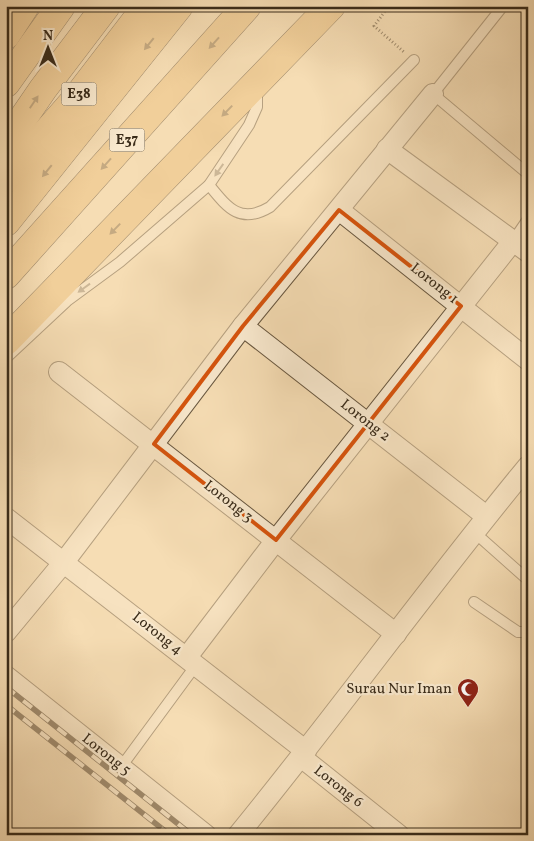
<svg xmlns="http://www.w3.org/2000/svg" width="534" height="841" viewBox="0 0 534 841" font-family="Vollkorn,serif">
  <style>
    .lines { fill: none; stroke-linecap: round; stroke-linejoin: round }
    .lane-casing { stroke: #695840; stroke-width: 12 }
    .street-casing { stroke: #695840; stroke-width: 22 }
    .highway-casing { stroke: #3a2c1a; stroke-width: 29 }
    .path { stroke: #3a2c1a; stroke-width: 3; stroke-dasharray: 1 2.5; stroke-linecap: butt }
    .lane { stroke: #f9e9ce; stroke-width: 10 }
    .street { stroke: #f9e9ce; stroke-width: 20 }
    .highway { stroke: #ebbe7a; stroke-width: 28 }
    .rail-casing { stroke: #3a2c1a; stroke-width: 5.5 }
    .rail { stroke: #f9e9ce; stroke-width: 4; stroke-dasharray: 11; stroke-linecap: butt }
    .oneway { fill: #8a6e45 }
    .oneway2 { fill: #9a8a74 }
    .marked { fill: none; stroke: #d7540d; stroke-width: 4; stroke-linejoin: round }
    .labels { text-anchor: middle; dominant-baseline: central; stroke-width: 4.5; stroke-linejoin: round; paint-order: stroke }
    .shield { fill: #f9e9ce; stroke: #736550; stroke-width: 1 }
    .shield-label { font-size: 14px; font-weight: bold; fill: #3a2c1a }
    .street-label { font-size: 15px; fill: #3a2c1a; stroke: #f9e9ce }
    .poi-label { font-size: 15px; fill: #3a2c1a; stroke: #f9e9ce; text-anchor: end }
  </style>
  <rect width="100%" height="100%" fill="#f6ddb4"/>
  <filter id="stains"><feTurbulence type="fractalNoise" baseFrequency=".004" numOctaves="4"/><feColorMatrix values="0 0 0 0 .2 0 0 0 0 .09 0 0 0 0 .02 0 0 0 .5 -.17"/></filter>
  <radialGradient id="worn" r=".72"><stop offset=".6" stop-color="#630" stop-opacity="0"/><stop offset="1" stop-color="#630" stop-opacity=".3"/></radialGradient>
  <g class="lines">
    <g class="lane-casing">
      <g id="lane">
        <polyline points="503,6 433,94 528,174"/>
        <path d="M209 185C227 207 240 225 270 207L414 60"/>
        <polyline points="513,241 528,219"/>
        <polyline points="6,358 67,301 120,262 209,185 249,125 257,107 257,90"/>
        <polyline points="474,532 528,580"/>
        <polyline points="474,602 518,632 528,632"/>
        <polyline points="121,767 196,665"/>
      </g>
    </g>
    <g class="street-casing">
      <g id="street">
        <polyline points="387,149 528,252"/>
        <polyline points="339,210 528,360"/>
        <polyline points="243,326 486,516"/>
        <polyline points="59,372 396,634"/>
        <polyline points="6,518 306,751"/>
        <polyline points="6,632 64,562 243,326 433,94"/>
        <polyline points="187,657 276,540 513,241"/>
        <polyline points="6,676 206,835"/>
        <polyline points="301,757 399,835"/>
        <path d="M238 835C337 714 428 587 528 466"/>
      </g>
    </g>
    <g class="highway-casing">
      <g id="highway">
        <polyline points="6,35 25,6"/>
        <polyline points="6,83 61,6"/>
        <polyline points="6,143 43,89 106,6"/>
        <polyline points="6,179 74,101 147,6"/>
        <polyline points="6,222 179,6"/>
        <polyline points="6,275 247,6"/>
        <polyline points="6,341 331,6"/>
      </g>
    </g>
    <polyline class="path" points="389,6 374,26 404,52"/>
    <use href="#lane" class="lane"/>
    <use href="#street" class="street"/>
    <use href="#highway" class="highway"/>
    <g class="rail-casing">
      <g id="rail">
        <polyline points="6,687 192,835"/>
        <polyline points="6,705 170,835"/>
      </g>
    </g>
    <use href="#rail" class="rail"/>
  </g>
  <defs><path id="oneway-solid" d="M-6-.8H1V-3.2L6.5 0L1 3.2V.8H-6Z" transform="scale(1.25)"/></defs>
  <g class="oneway">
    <use href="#oneway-solid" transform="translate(214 43) rotate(132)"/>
    <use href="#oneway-solid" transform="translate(149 44) rotate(129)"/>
    <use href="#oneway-solid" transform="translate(34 102) rotate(-56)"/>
    <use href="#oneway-solid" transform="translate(227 111) rotate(134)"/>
    <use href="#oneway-solid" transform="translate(106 164) rotate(132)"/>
    <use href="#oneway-solid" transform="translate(47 171) rotate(129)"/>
    <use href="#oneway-solid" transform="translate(115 229) rotate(134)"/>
  </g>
  <g class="oneway2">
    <use href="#oneway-solid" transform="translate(219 170) rotate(125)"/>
    <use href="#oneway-solid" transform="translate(84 288) rotate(144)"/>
  </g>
  <path d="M0 0H534V841H0ZM339 210 461 306 276 540 154 444 243 326Z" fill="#f6ddb4" fill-opacity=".55" fill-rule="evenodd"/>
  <path class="marked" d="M339 210 461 306 276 540 154 444 243 326Z"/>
  <defs>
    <g id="mosque-pin" transform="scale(1.125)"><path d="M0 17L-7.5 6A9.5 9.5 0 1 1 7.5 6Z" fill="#8f2418" stroke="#f9e9ce"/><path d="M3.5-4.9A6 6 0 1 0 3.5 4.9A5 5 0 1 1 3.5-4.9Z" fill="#fff"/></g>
  </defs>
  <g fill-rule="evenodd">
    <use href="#mosque-pin" x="468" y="689"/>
  </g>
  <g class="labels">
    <g class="shield">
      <rect x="61.5" y="82.5" width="35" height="23" rx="4"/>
      <rect x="109.5" y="128.5" width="35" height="23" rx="4"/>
    </g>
    <g class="shield-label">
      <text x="79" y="94">E38</text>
      <text x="127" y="140">E37</text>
    </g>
    <g class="street-label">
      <text transform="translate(434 284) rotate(38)">Lorong 1</text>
      <text transform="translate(365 421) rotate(38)">Lorong 2</text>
      <text transform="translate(228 502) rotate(38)">Lorong 3</text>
      <text transform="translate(157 634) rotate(38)">Lorong 4</text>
      <text transform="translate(106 755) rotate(38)">Lorong 5</text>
      <text transform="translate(338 787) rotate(38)">Lorong 6</text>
    </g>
    <g class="poi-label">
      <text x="452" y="689">Surau Nur Iman</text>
    </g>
  </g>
  <rect width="534" height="841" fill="none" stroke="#f6ddb4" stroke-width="25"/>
  <rect x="8" y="8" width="519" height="826" fill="none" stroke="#3a2c1a" stroke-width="2.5"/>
  <rect x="12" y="12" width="509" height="816" fill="none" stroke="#3a2c1a"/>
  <g transform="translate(48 48)" stroke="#f9e9ce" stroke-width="4" paint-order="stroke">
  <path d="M0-4L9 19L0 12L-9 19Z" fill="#3a2c1a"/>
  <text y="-8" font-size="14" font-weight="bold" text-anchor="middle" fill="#3a2c1a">N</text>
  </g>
  <rect width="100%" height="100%" filter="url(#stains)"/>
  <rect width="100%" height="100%" fill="url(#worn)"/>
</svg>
